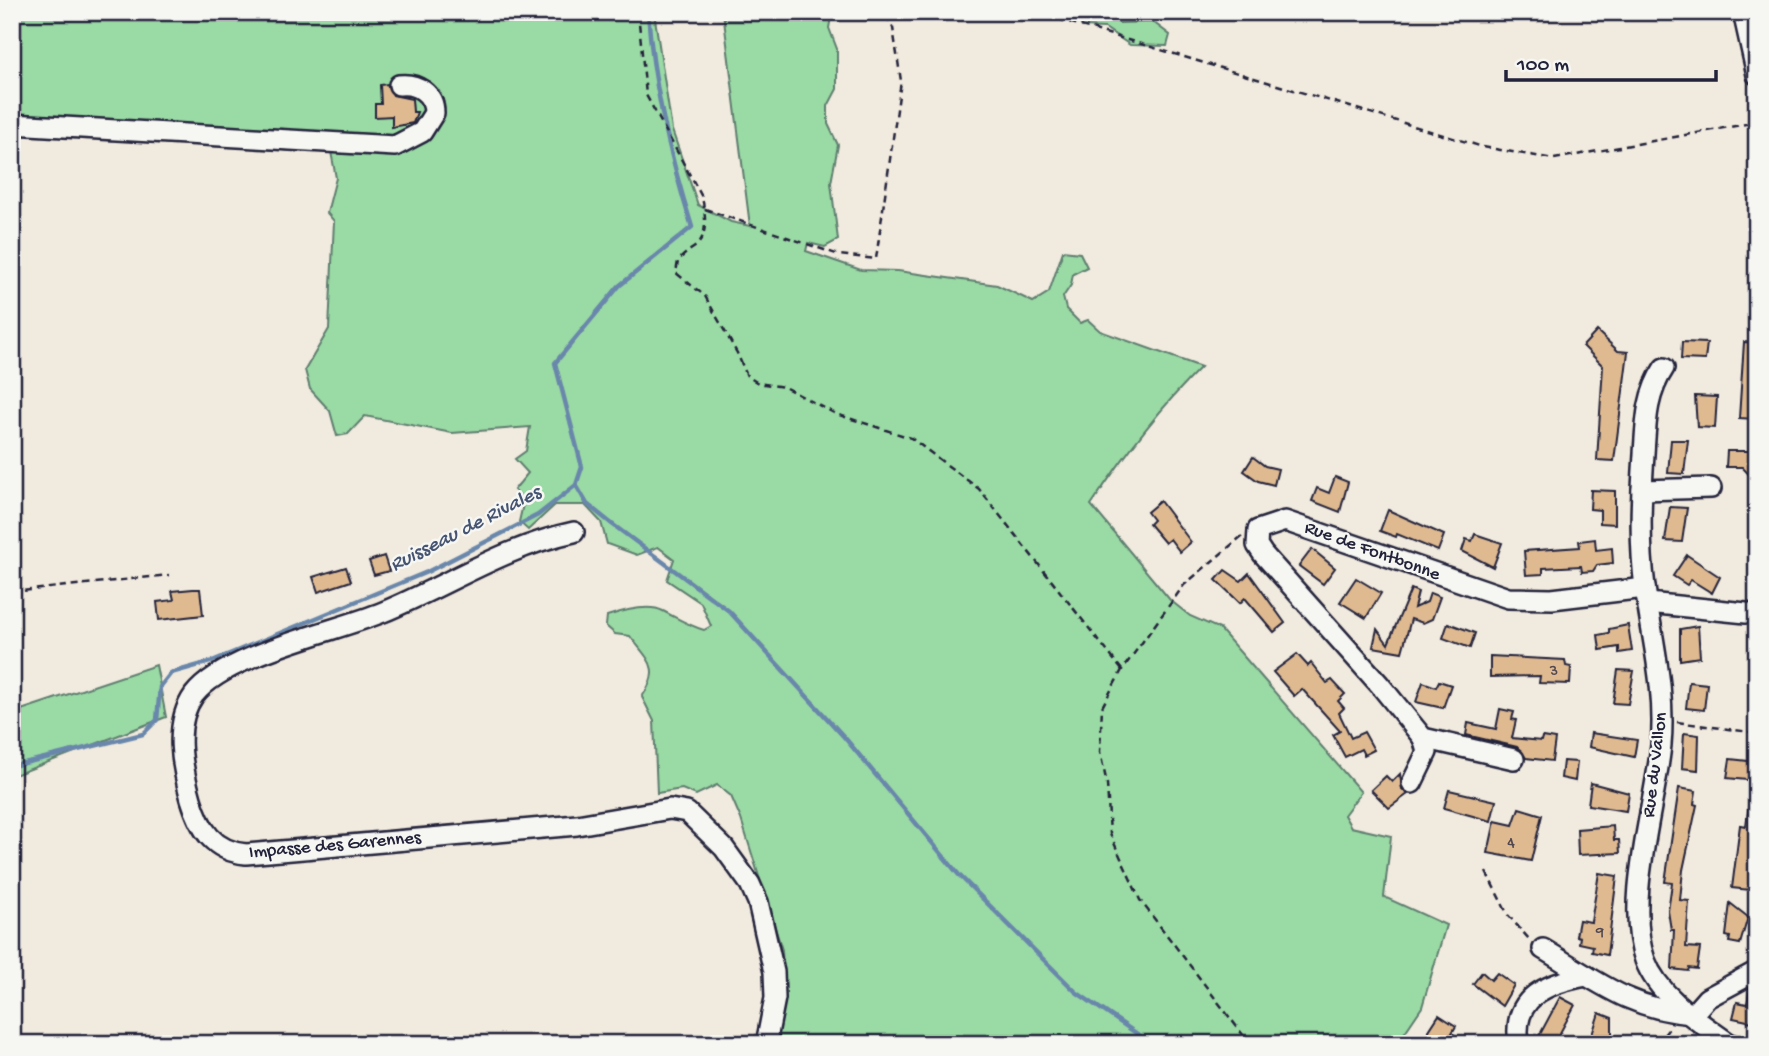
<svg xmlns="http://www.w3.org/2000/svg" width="1769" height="1056" viewBox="0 0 1769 1056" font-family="'Gochi Hand',sans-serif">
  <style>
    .green { fill: #9adaa4; stroke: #5e7e70; stroke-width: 2 }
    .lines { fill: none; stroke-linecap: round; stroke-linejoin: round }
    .stream { stroke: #6987ab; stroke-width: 4.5 }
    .building { fill: #dfba90; stroke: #22223b; stroke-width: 2 }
    .minor-casing { stroke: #22223b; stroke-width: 24 }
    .path { stroke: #22223b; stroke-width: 2.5; stroke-dasharray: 7 5; stroke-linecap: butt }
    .minor { stroke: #f6f6f2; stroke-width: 19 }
    .labels { text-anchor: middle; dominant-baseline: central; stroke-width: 5; stroke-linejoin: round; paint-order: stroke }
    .number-label { font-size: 16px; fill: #514850 }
    .street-label { font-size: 19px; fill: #22223b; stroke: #f6f6f2 }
    .water-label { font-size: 21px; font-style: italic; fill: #455473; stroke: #f6f6f2 }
  </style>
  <rect width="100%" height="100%" fill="#f1eade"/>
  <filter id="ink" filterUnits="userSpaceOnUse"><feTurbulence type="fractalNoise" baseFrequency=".0143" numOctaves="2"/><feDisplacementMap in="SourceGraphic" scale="14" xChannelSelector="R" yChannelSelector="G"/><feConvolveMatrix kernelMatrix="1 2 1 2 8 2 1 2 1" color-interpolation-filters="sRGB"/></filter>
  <g filter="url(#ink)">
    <g class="green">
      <path d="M12 12H654L672 130 698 205 731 222 750 226 723 12H832L829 28 837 49V89L828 106V124L838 145 831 183 838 240 825 247 808 243 806 251 861 270 898 271 997 285 1033 302 1049 292 1063 251 1080 253 1087 267 1073 274 1071 285 1063 297 1066 309 1080 323 1088 320 1100 331 1201 367C1158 410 1124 455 1091 505L1170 600 1190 616 1220 629 1361 792 1344 815 1351 827 1391 836 1384 897 1446 925 1422 1007 1397 1044H775L784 992 782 950 741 819 731 796 717 785 696 795 682 789 657 793 654 721 642 697C662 668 649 661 630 636L615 634 606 626 607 616C622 611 648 603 663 611 677 618 688 625 704 630L711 626 701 603 667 580 674 559 658 547 637 555 607 544 601 522 585 505H555L528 530 519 522 524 500 514 490 528 473 515 459 526 451 530 427 452 433 365 416 348 434 337 436 330 411 310 389 305 370 329 329 334 221 327 213 336 178 329 141 12 120Z"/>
      <polygon points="1047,12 1105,12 1119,23 1153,22 1170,35 1167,46 1130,45 1105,28 1082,27 1079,21"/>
      <polygon points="156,665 166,717 12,776 12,713"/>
    </g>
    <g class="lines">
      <g class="stream">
        <polyline points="576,485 587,504 612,524 729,611 845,738 959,875 1076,992 1152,1044"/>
        <path d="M12 766 143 734 157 720 160 687 171 673 210 662 427 572 538 515 576 485 582 467 555 363 619 286 692 227C670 157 653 86 648 12"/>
      </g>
    </g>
    <g class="building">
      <polygon points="387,84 393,95 412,99 413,112 417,112 413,123 392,127 392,116 375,117 375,104 381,104 380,85"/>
      <polygon points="1597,331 1618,351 1628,352 1614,461 1597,460 1603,366 1583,346"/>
      <polygon points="1682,342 1707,343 1705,360 1681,359"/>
      <polygon points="1744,342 1757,343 1756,419 1739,418"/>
      <polygon points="1695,396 1717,397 1715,428 1697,427"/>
      <polygon points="1671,440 1688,440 1684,474 1668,473"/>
      <polygon points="1727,451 1754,451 1757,483 1742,467 1726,467"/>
      <polygon points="1253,457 1265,466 1278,469 1274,485 1258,481 1244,471"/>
      <polygon points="1335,477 1348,482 1340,512 1312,501 1317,488 1329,493"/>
      <polygon points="1591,490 1615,491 1615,524 1600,523 1600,510 1590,509"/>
      <polygon points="1160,501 1191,542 1180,552 1170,539 1165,543 1149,524 1153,520 1147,512"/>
      <polygon points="1670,507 1687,508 1682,542 1665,541"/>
      <polygon points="1388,510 1444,535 1438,551 1397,534 1396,537 1380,531"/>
      <polygon points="1475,534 1502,543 1493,567 1462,551 1466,539 1472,541"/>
      <polygon points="1595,539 1596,550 1612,548 1613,563 1597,565 1593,571 1582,572 1581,566 1543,568 1543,574 1526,575 1524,551 1580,547 1579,541"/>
      <polygon points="1312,549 1335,568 1323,584 1299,566"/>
      <polygon points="1687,555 1720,577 1712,593 1691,580 1687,585 1673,576"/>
      <polygon points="384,556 389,571 374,575 369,561"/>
      <polygon points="346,567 351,581 318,592 313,577"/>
      <polygon points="1225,570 1241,581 1249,573 1285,623 1274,632 1245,598 1240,603 1216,580"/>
      <polygon points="1356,578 1381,593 1366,618 1340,602"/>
      <polygon points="193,589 200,589 203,615 159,620 157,602 174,600 172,591"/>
      <polygon points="1411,589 1418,592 1414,608 1427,602 1430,593 1440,597 1432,619 1423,623 1411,619 1402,652 1373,647 1377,629 1388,644"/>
      <polygon points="1448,623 1475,633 1470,648 1443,638"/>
      <polygon points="1628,625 1632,651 1619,653 1619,647 1600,650 1598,635 1609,633 1609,629"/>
      <polygon points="1698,626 1700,657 1680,660 1680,629"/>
      <polygon points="1297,654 1308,666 1311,663 1327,683 1332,680 1345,694 1338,701 1344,708 1339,713 1351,738 1364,732 1374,750 1364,755 1361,749 1345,757 1333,735 1340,731 1302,689 1294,696 1273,672"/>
      <polygon points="1490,656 1565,660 1566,666 1571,667 1570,684 1539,683 1540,676 1490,677"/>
      <polygon points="1618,670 1634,671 1628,704 1613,703"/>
      <polygon points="1439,681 1451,685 1443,708 1416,702 1423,682 1436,687"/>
      <polygon points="1689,682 1707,684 1704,710 1686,708"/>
      <polygon points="1500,709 1514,712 1512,719 1516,720 1512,738 1541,741 1542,737 1555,739 1552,761 1526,758 1517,747 1466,735 1468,723 1496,729"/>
      <polygon points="1591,733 1637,740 1634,757 1589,747"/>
      <polygon points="1684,733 1699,735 1698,770 1682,768"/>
      <polygon points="1730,759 1757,762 1757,781 1727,778"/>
      <polygon points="1563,761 1577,762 1575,781 1561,778"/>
      <polygon points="1400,774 1402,789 1408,794 1389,808 1371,790 1386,776 1392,782"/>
      <polygon points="1591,783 1629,793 1626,811 1588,805"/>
      <polygon points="1679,788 1696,791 1694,804 1697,805 1683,870 1680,900 1689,901 1686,947 1700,948 1697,969 1689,968 1688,971 1672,969 1674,930 1671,930 1668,911 1672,883 1665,882"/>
      <polygon points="1449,790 1496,801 1491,821 1444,808"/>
      <polygon points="1750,797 1757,798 1757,855 1750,890 1732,888 1740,825 1746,826"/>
      <polygon points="1519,808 1542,815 1531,861 1488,853 1495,821 1513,825"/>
      <polygon points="1613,826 1614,840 1619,840 1620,853 1578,855 1577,829"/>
      <polygon points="1599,873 1617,876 1607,955 1592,952 1593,946 1579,943 1580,937 1576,936 1579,920 1591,922"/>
      <polygon points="1730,903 1748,917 1740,944 1729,942 1730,937 1726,936"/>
      <polygon points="1482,972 1491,980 1497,973 1514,985 1502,1006 1473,984"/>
      <polygon points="1757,985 1757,1023 1733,1018 1737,1002 1747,1004 1750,988"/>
      <polygon points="1560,997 1575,1005 1554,1044 1549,1044 1538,1038"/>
      <polygon points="1599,1013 1612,1018 1612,1038 1609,1044 1589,1044"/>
      <polygon points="1439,1015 1456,1026 1452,1033 1456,1036 1451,1044 1433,1044 1424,1038"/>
    </g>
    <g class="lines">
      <g class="minor-casing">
        <g id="minor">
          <polyline points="1743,12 1757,75"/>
          <path d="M12 124 395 146 422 132 434 113C434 93 417 83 399 85"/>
          <path d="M1664 368C1646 395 1646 423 1644 454 1641 499 1639 542 1645 587 1652 640 1666 690 1661 745 1655 807 1624 902 1645 960 1658 996 1699 1022 1730 1044"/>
          <polyline points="1642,490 1711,488"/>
          <path d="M574 532C504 547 448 585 383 612 334 632 226 654 194 695 173 724 182 767 191 799 200 829 213 851 246 854L577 825 670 809 687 812 724 848 750 884 758 902 774 972 775 998 766 1044"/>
          <polyline points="1648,603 1746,613"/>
          <polyline points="1514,759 1423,738 1380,685 1263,554 1257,545 1258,530 1285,521 1508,598 1552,599 1645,588"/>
          <polyline points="1412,783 1427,752 1423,738"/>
          <path d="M1543 949C1595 980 1631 1010 1693 1014L1707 998 1757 971"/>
          <path d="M1519 1044C1511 996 1548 983 1587 976"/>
        </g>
      </g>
      <g class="path">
        <path d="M638 12 646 95 702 197C705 212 709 235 696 246 689 251 684 254 678 261L676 273 705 296 737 353 747 376 758 383 784 387 836 414 911 438 979 489 1122 670"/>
        <polyline points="1035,12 1483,147 1554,159 1757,122"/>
        <polyline points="705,209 839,255 876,259 901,81 893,28 884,12"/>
        <polyline points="1242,536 1184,585 1122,670 1102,707 1100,752 1107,784 1110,834 1140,900 1250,1044"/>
        <polyline points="12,592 169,575"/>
        <polyline points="1677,722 1757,733"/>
        <polyline points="1486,872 1508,915 1529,939"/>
        <polyline points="1657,1044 1670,1027"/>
      </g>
      <use href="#minor" class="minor"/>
    </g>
  </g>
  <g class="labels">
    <g class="number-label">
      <text x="1554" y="672">3</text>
      <text x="1511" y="844">4</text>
      <text x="1600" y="933">9</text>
    </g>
    <g class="street-label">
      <text transform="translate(1372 552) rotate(20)">Rue de Fontbonne</text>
      <text transform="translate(1656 765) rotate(-83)">Rue du Vallon</text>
      <text transform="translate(335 846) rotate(-5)">Impasse des Garennes</text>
    </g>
    <g class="water-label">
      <text transform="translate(466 530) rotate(-27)">Ruisseau de Rivales</text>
    </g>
  </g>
  <rect width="1769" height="1056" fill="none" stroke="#f6f6f2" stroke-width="42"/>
  <rect x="21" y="21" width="1727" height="1014" fill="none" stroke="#22223b" stroke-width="2.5" filter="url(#ink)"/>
  <path d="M1506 70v10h210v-10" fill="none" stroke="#22223b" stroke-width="3.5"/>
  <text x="1517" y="70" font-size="21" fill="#22223b" stroke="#f6f6f2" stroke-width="5" paint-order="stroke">100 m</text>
</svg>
